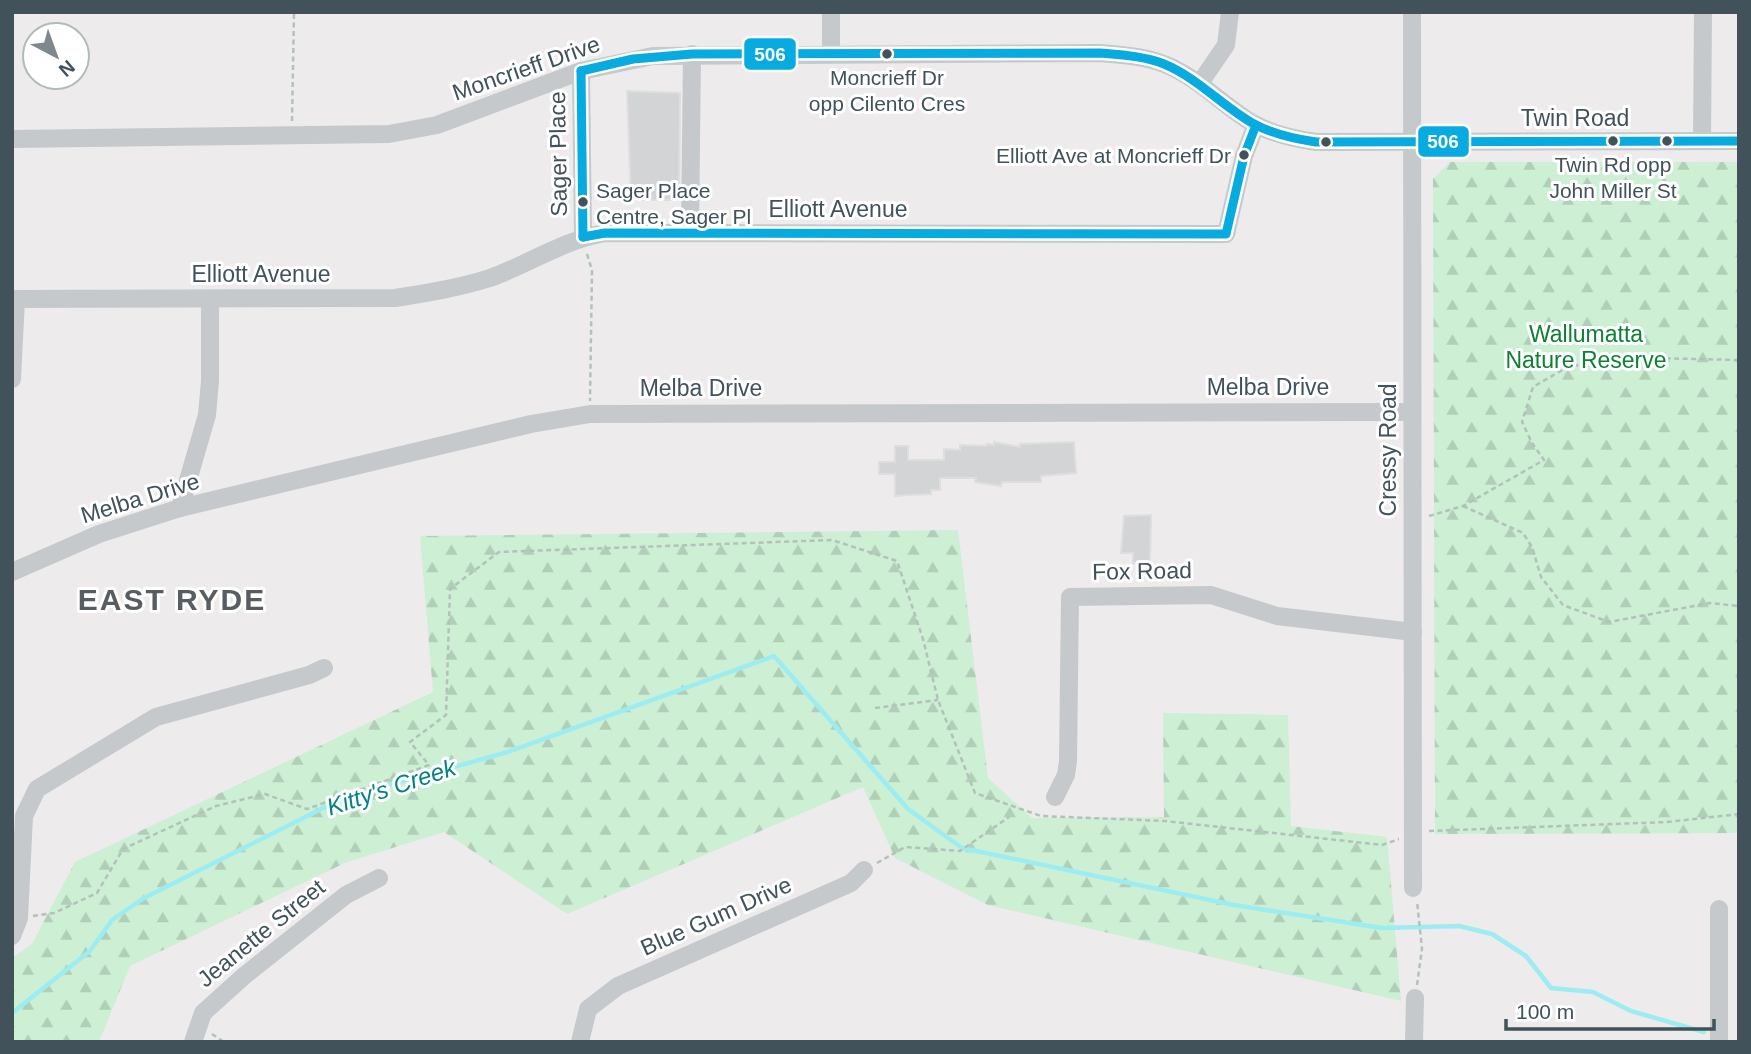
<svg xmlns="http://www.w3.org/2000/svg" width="1751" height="1054" viewBox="0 0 1751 1054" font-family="Helvetica,sans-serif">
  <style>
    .forest { fill: url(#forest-firs) }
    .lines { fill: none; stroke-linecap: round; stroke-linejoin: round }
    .stream { stroke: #9cedf2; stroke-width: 4.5 }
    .building { fill: #d3d4d5; stroke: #dededf; stroke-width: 2 }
    .path { stroke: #b2c2bb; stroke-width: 2.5; stroke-dasharray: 5 3.5; stroke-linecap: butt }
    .minor { stroke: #c5c9cc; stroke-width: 18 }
    .bus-1-casing { stroke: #fff; stroke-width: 14 }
    .bus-1 { stroke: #07abe0; stroke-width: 9 }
    .bus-dot { fill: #42525a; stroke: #fff; stroke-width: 2.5 }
    .labels { text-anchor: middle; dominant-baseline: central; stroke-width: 6; stroke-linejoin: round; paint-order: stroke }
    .bus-label { font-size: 21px; fill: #42525a; stroke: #fff }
    .street-label { font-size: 23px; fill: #42525a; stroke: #fff }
    .park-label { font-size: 23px; fill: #0d8135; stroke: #fff }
    .water-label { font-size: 24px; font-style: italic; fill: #048188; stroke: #fff }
    .district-label { font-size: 30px; font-weight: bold; letter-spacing: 2px; fill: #575d61; stroke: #fff }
    .line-badge { stroke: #fff; stroke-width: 2.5 }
    .badge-label { font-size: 19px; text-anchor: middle; font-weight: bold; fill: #fff }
  </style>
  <defs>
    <pattern id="forest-firs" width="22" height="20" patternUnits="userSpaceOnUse" patternTransform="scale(1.75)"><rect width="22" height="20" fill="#cdefd4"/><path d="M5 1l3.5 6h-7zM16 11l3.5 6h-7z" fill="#b1cfb8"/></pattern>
  </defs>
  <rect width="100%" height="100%" fill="#edebec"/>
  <g class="forest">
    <polygon points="1450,162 1739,162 1739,833 1435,834 1433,179"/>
    <polygon points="958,530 988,778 1032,818 1164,817 1163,713 1288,715 1291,826 1387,837 1401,1001 988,905 895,858 863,787 567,914 444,832 347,862 130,966 99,1042 12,1042 12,958 32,944 75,862 433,692 420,536"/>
  </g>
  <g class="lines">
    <polyline class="stream" points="12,1013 90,951 112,920 144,898 345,797 508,752 774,656 908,809 962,848 1234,905 1382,928 1459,926 1492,934 1526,956 1551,988 1593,992 1631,1011 1704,1032"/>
  </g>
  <g class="building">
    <polygon points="627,91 680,93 679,200 631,200"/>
    <polygon points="994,442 1020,447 1020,444 1074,442 1076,473 1041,476 1041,482 1002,482 1001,486 975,482 976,478 940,478 940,490 931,490 931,494 908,495 895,496 895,474 879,474 879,462 895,462 895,446 908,446 908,460 944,460 944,449 960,450 960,445 987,446 987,444 994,445"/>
    <polygon points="1151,515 1150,565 1139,565 1139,563 1133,563 1133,553 1121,553 1124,516"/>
  </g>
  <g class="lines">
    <g class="path">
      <polyline points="292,121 294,12"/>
      <polyline points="587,254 592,270 590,401"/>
      <polyline points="1463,506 1523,533 1532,547 1541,577 1563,605 1609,622 1710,603 1739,606"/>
      <polyline points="1429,516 1463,506 1544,460 1532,443 1522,422 1533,387 1564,369 1606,357 1739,360"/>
      <polyline points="875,708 938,700"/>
      <polyline points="412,771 418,789"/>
      <polyline points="1429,831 1667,822 1739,814"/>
      <polyline points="877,863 905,847 960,851 1009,817"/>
      <polyline points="33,916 54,913 97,893 123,849 216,806 265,794 307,809 429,765 410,742 446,715 450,589 499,552 832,540 897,561 923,639 938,700 975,793 1041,816 1165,821 1382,845 1399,839"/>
      <polyline points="1417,985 1422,949 1417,901"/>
      <polyline points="212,1034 224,1042"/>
    </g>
    <g class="minor">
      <polyline points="1412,12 1413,888"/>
      <polyline points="831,54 831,12"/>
      <polyline points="581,71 583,237"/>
      <polyline points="1200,83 1226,45 1230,12"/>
      <path d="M12 139 389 134 437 125 581 71 653 56 1100 53C1122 55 1144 56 1164 64 1198 77 1223 106 1254 124 1273 134 1296 139 1316 142L1739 141"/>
      <polyline points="1702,141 1703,12"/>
      <polyline points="690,233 692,54"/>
      <path d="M12 299 395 298C427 293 458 288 490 278 529 264 564 240 605 233L1226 234 1244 156 1256 125"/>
      <polyline points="12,379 16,299"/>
      <polyline points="180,508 207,415 210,381 210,299"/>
      <polyline points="12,572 99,534 180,508 531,424 590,414 1412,412"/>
      <polyline points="1055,797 1066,775 1068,761 1070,597 1211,595 1277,616 1413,632"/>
      <polyline points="1719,909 1719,1042"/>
      <polyline points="12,936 19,918 24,816 37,789 156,717 309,675 324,668"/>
      <polyline points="193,1042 203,1013 244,976 346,895 379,878"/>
      <polyline points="580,1042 588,1009 618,986 851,883 864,870"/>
      <polyline points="1414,1042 1415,998"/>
    </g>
    <g class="bus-1-casing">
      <g id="bus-1">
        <path d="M581 71 633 59 692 54 1100 53C1121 55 1144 56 1164 64 1198 78 1222 106 1254 124 1273 134 1295 139 1316 142L1739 141"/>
        <polyline points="581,71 583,237"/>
        <polyline points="583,237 605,233 1226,234 1244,156 1256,125"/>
      </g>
    </g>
    <use href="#bus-1" class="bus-1"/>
  </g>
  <g class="bus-dot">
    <circle cx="887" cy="54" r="6"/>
    <circle cx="1613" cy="141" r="6"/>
    <circle cx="1667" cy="141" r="6"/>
    <circle cx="1326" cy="142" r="6"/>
    <circle cx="1244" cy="155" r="6"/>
    <circle cx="583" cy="202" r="6"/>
  </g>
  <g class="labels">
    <g class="bus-label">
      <text x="887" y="77">Moncrieff Dr<tspan x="887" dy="26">opp Cilento Cres</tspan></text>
      <text x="1231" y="155" text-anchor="end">Elliott Ave at Moncrieff Dr</text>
      <text x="1613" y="164">Twin Rd opp<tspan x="1613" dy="26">John Miller St</tspan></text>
      <text x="596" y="190" text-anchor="start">Sager Place<tspan x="596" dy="26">Centre, Sager Pl</tspan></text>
    </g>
    <g class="street-label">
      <text transform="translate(526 68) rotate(-19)">Moncrieff Drive</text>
      <text x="1575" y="118">Twin Road</text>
      <text transform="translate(558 154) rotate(-91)">Sager Place</text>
      <text x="838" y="209">Elliott Avenue</text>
      <text x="261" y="274">Elliott Avenue</text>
      <text x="1268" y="387">Melba Drive</text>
      <text x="701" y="388">Melba Drive</text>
      <text transform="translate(1388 450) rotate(-90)">Cressy Road</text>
      <text transform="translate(140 498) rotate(-17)">Melba Drive</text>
      <text transform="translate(1142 571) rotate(-1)">Fox Road</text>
      <text transform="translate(716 916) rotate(-24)">Blue Gum Drive</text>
      <text transform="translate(261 933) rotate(-39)">Jeanette Street</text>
    </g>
    <g class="park-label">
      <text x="1586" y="334">Wallumatta<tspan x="1586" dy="26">Nature Reserve</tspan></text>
    </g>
    <g class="water-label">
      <text transform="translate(391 787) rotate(-18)">Kitty's Creek</text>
    </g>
    <g class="district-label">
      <text x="172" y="599">EAST RYDE</text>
    </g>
  </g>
  <g class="line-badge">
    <rect x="743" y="37" width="54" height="34" rx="7" fill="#07abe0"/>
    <rect x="1417" y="125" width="53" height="33" rx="7" fill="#07abe0"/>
  </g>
  <g class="badge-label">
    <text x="770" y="61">506</text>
    <text x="1443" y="148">506</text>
  </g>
  <rect width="1751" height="1054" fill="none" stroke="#42525a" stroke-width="28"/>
  <g transform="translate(56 56) rotate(139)"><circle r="33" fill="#ffffff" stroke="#b3babd" stroke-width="2"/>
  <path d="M0-5L12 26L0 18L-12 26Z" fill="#7e888d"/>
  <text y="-10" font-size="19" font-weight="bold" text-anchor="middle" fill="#42525a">N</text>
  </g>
  <path d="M1506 1019v10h208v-10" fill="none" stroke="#42525a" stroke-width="3.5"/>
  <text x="1516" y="1019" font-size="21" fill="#42525a" stroke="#ffffff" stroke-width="5" paint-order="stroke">100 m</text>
</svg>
